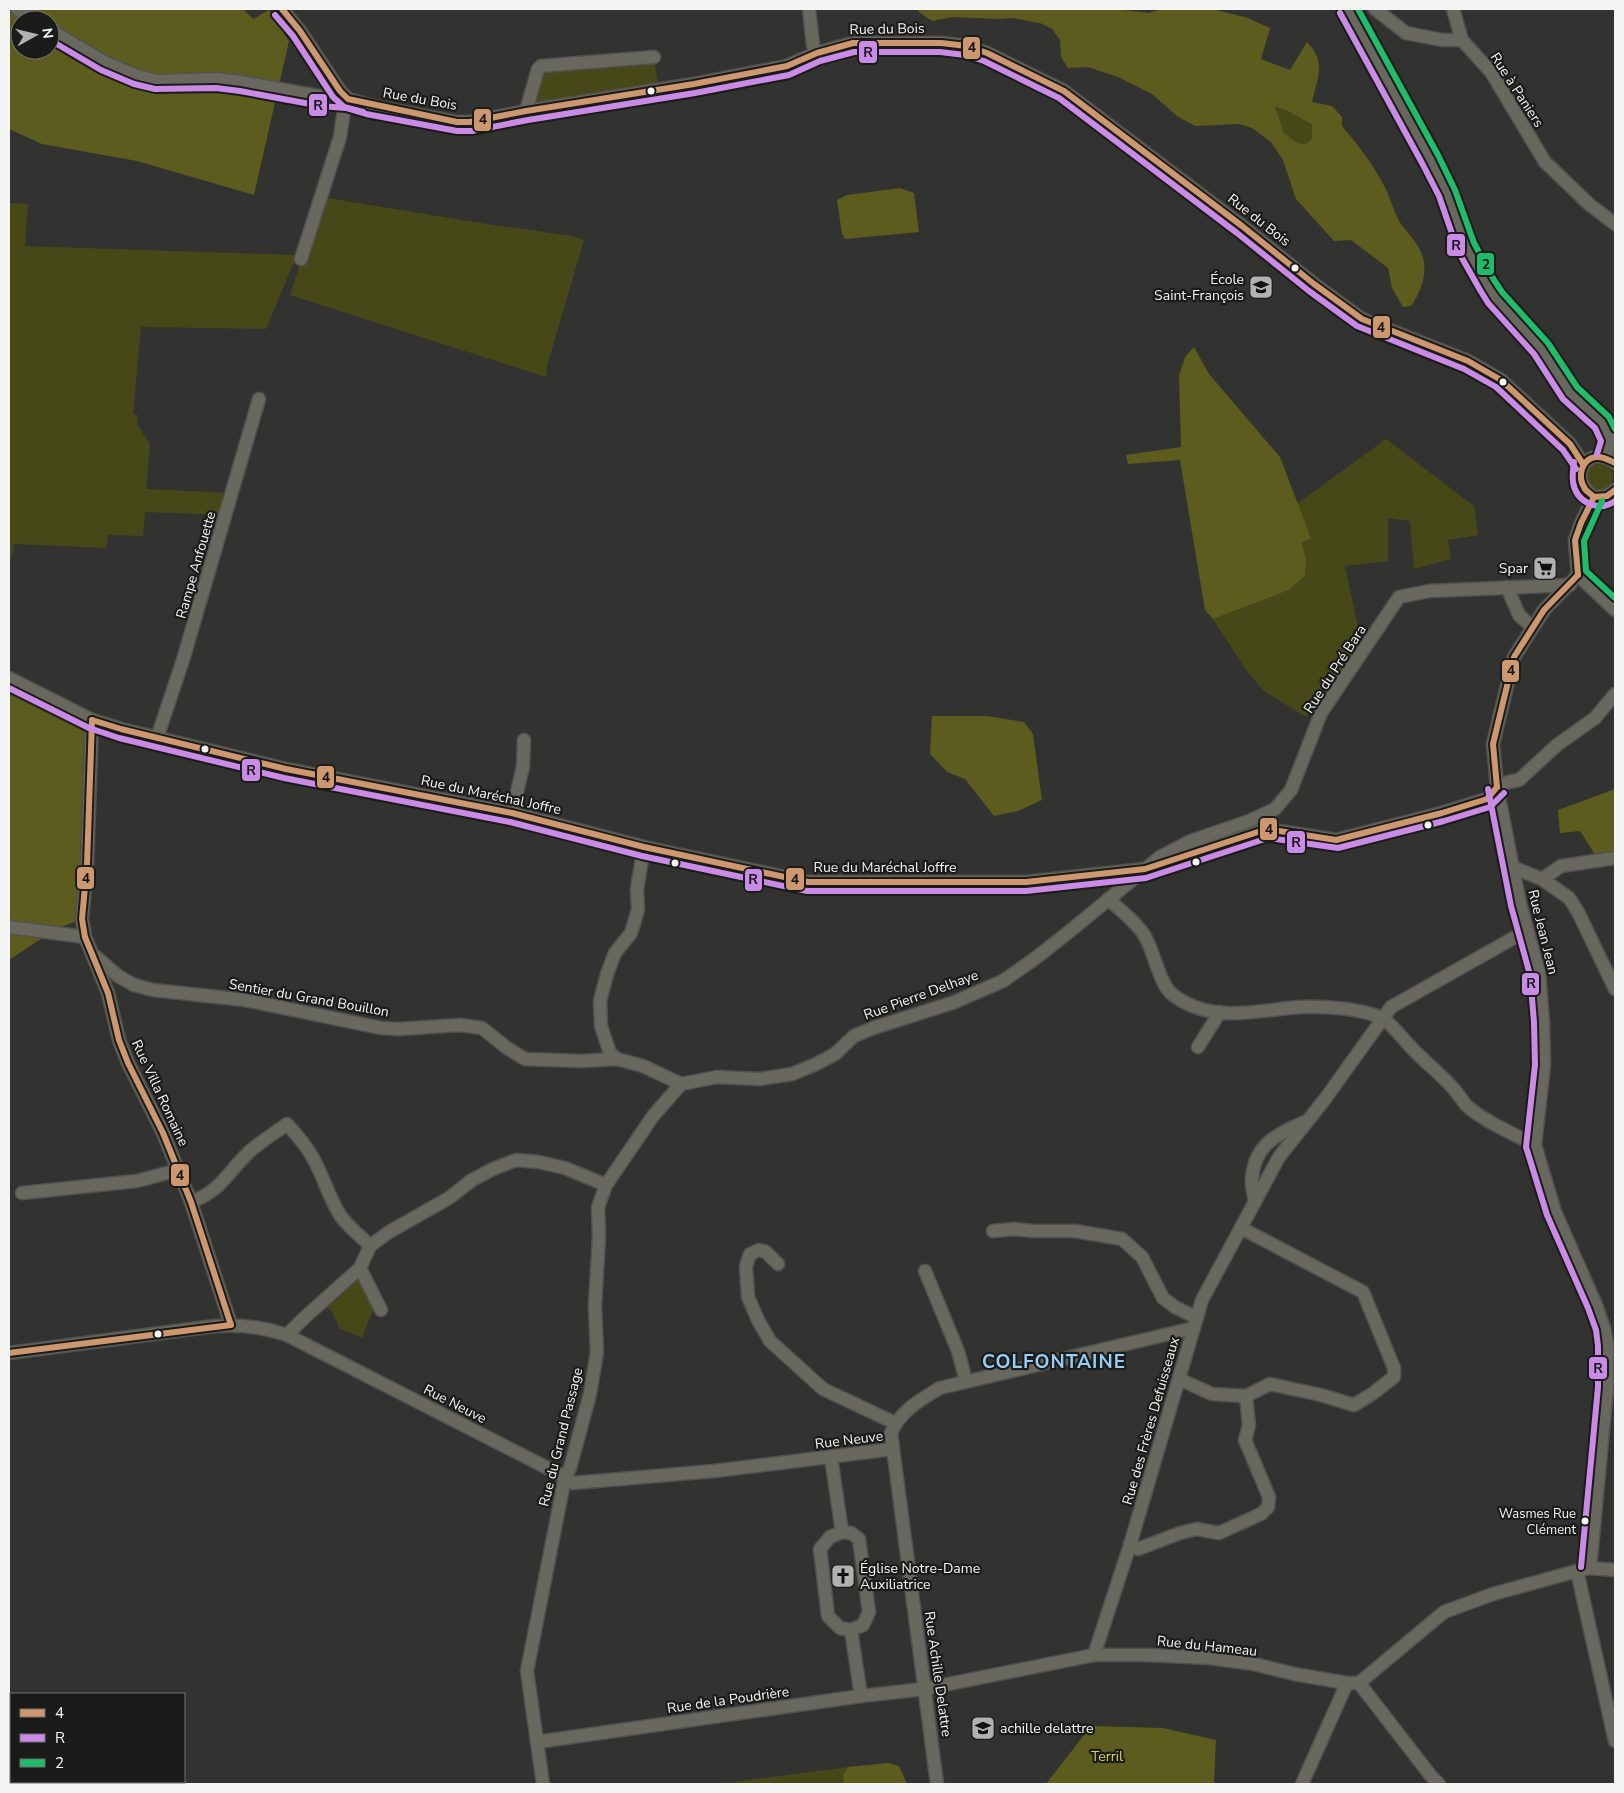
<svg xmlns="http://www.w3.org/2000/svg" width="1624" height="1793" viewBox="0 0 1624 1793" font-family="'Nunito Sans',sans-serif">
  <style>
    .green { fill: #474818 }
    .forest { fill: #5b5c1d; fill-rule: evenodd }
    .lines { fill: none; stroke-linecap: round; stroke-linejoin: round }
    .minor-casing { stroke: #51514f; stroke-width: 15 }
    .minor { stroke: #68685e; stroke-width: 12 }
    .bus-1-casing { stroke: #1b1b19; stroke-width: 10 }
    .bus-2-casing { stroke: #1b1b19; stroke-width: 10 }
    .bus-3-casing { stroke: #1b1b19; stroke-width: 10 }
    .bus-1 { stroke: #cd976f; stroke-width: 6 }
    .bus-2 { stroke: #ca8be6; stroke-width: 6 }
    .bus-3 { stroke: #20bc6c; stroke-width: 6 }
    .bus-dot { fill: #f5f5f3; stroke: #1b1b19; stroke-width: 2 }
    .labels { text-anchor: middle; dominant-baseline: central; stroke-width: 4.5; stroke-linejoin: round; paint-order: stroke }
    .bus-label { font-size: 13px; fill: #f5f5f3; stroke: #1b1b19; text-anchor: end }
    .street-label { font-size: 14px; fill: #f5f5f3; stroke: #1b1b19 }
    .poi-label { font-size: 14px; fill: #f5f5f3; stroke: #1b1b19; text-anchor: end }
    .park-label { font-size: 14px; fill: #cfd357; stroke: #1b1b19 }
    .district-label { font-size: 19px; font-weight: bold; letter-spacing: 1px; fill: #96cff6; stroke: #1b1b19 }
    .line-badge { stroke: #1b1b19; stroke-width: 2 }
    .pale-badge-label { font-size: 14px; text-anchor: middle; font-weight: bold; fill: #111 }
  </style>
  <rect width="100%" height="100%" fill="#323230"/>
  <g class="green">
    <polygon points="654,57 658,85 538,106 533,100 544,68"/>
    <polygon points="1274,107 1286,110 1312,126 1312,138 1307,143 1303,144 1296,142 1284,133"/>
    <polygon points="321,197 474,222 572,236 584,240 547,366 546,377 290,295"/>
    <polygon points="9,203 28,204 25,246 297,255 266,329 141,327 133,415 138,415 137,424 150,444 146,489 232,493 226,515 145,512 143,536 108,535 106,548 14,544 12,558 9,558"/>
    <polygon points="1386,439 1474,506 1478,535 1448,540 1451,559 1414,569 1410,521 1388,518 1388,561 1345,566 1361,642 1306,717 1264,691 1246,670 1213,619 1289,590 1306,559 1302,543 1311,538 1297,504"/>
    <circle cx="1600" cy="477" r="13"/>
    <polygon points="351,1279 358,1279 374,1307 362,1338 339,1328 333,1313 322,1303 329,1295 335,1301 354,1283"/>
    <polygon points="848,1767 843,1775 844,1784 718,1784"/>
  </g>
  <g class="forest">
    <path d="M9 9H243L253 19 269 10 289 41 254 195 137 161 42 144 9 129ZM20 20H50V50H20Z"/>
    <path d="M917 9H1115L1149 13 1160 9H1212L1248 18 1270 28 1261 59 1290 70 1307 42C1327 62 1317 79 1312 102L1332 106 1342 117V126C1357 144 1371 161 1382 182 1390 195 1393 211 1401 224 1410 236 1422 247 1424 263 1426 279 1420 293 1411 306L1403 307 1392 288 1388 268 1351 240 1334 241 1296 199 1283 160 1271 142 1252 128 1239 124 1195 126 1177 116 1152 94 1118 77 1088 67 1068 68 1061 57 1060 40 1052 29 1040 23 1012 18 999 19 952 17 932 21 919 12ZM1275 107 1286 110 1312 125V138L1307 143 1303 144 1296 142 1284 133Z"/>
    <polygon points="900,188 914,193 919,232 845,239 842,234 837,200 847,195"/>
    <polygon points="1194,347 1209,374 1280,457 1311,538 1302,543 1306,559 1305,576 1289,590 1213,619 1205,610 1180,460 1128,464 1126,455 1181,447 1179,376 1185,357"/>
    <polygon points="9,686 21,695 92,720 82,919 56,929 9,960"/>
    <polygon points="932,716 987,716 1024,722 1033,734 1042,800 1018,811 994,816 965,779 947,772 930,754"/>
    <polygon points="1615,789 1615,853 1596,856 1580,831 1560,833 1558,810"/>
    <polygon points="1091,1726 1163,1728 1216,1740 1214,1784 1046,1784"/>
    <polygon points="888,1763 899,1766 907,1784 844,1784 843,1775 848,1767"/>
  </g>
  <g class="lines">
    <g class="minor-casing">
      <g id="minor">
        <polyline points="17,9 34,20"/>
        <polyline points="282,9 300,31 340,91 348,99"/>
        <polyline points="809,9 813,45 817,53"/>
        <polyline points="1348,9 1430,159 1447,193 1466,247 1487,285 1495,297 1541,349 1570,393 1602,423 1609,436 1610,442 1605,457"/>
        <polyline points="1375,9 1406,33 1442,40 1462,40 1491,72 1545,162 1590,205 1615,224"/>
        <polyline points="1453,9 1462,40"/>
        <polyline points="50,30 104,62 137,76 157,81 216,79 241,82 323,97 348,99 368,105 457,122 470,122 526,111 694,84 787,66 817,53 853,43 941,43 967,46 987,53 1064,91 1242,226 1314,284 1362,319 1468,361 1501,380 1570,444 1583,464"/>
        <polyline points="526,111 538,69 541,66 654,57"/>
        <polyline points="301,259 340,137 344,110 348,99"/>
        <path d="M1615 463C1590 442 1564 477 1594 497L1607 496 1615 490"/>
        <polyline points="1594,497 1581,523 1575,540 1578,575 1615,610"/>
        <polyline points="1578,575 1544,610 1514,657 1493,744 1497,787 1520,904 1539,973 1543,1022 1544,1065 1535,1145 1555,1212 1596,1305 1604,1328 1607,1345 1607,1387 1590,1568"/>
        <polyline points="1507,587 1519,615 1532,627"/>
        <polyline points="9,678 92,720 121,729 286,769 512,813 644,847 808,882 1026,882 1145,869 1267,829 1336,840 1442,813 1487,799 1497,787 1508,782 1519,780 1557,745 1595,718 1615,694"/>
        <polyline points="92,720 87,865 82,919 85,937 108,993 119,1040 128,1063 163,1133 191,1202 231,1325"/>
        <polyline points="157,738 183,660 259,399"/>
        <polyline points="512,813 523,767 524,740"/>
        <polyline points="644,847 637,889 638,910 631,933 615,953 607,974 600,1001 601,1026 610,1053 617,1059 643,1066 681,1084"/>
        <polyline points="1512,867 1542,879 1569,898 1578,912 1615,989"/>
        <polyline points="1542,879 1561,866 1615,858"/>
        <path d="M1108 899C1120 909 1133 920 1143 933 1154 949 1159 984 1172 994 1211 1025 1257 1010 1300 1007 1324 1006 1360 1008 1382 1018 1390 1022 1402 1038 1409 1045 1422 1060 1439 1072 1452 1087 1457 1092 1461 1099 1466 1105 1483 1121 1514 1134 1535 1145"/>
        <polyline points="9,927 85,937"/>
        <polyline points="95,956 118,976 134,985 153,990 245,1000 381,1028 399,1029 460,1025 482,1028 507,1048 525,1059 580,1061 617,1059"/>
        <polyline points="1198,1047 1220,1012"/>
        <polyline points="22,1193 137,1181 178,1170"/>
        <path d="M191 1202C221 1191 227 1173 249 1152 260 1142 275 1133 287 1124 297 1135 306 1145 313 1158 323 1176 329 1197 340 1215 348 1227 360 1235 370 1246"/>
        <path d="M1255 1202C1254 1195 1251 1186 1252 1178 1255 1144 1277 1134 1305 1122"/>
        <polyline points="1241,1228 1363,1292 1394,1368 1394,1377 1372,1394 1354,1405 1321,1395 1270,1384 1246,1396"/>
        <polyline points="993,1231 1014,1229 1033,1231 1075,1231 1122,1239 1142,1257 1163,1298 1175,1307 1197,1318"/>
        <polyline points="778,1264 766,1252 759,1250 750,1254 746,1266 748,1297 758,1320 770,1341 823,1389 895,1423"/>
        <polyline points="360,1268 381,1310"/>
        <polyline points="925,1271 958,1351 966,1381"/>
        <polyline points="287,1335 304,1318 360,1268 370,1246 389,1232 449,1198 472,1180 493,1169 516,1160 539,1162 565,1168 606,1185"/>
        <path d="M9 1353 215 1326C240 1324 263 1327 287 1335L565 1477 573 1483 714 1471 893 1449"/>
        <polyline points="831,1457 842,1532 851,1533 859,1539 869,1612 863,1625 851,1630 840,1628 828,1616 820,1549 830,1537 842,1532"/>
        <polyline points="1130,1545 1138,1549 1180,1533 1197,1529 1219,1533 1261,1514 1268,1507 1269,1497 1245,1440 1249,1425 1246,1396 1212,1394 1179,1379"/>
        <polyline points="1615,1570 1590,1568 1577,1571 1615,1741"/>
        <polyline points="851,1630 861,1696"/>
        <polyline points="1094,1655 1130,1545 1202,1300 1279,1157 1325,1099 1391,1007 1526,931"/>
        <polyline points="1359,1683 1444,1612 1493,1594 1577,1571"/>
        <polyline points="537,1742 861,1696 924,1689 1094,1655 1148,1655 1210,1658 1254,1664 1294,1674 1347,1683 1359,1683 1431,1776 1439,1784"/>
        <polyline points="543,1784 527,1671 565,1477 570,1468 590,1394 597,1352 595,1306 599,1237 598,1207 606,1185 653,1116 681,1084 717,1077 760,1079 792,1074 814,1065 835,1054 854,1036 873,1028 952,1003 1003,981 1037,957 1070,931 1160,857 1191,841 1249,821 1275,809 1291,790 1321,713 1399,597 1429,591 1570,585"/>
        <path d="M937 1784 891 1433C900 1411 920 1400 940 1388L1194 1328"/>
        <polyline points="1302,1784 1347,1683"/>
      </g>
    </g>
    <use href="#minor" class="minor"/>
    <g class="bus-1-casing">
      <g id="bus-1">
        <polyline points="282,9 300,31 340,91 348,99 457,122 470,122 526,111 694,84 787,66 817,53 853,43 941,43 967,46 987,53 1064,91 1242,226 1314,284 1362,319 1468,361 1501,380 1570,444 1583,464"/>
        <path d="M1615 463C1609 460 1603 456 1596 457 1581 459 1577 477 1585 489 1587 492 1591 494 1594 497L1607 496 1615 490"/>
        <polyline points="1578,575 1575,540 1581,523 1594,497"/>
        <polyline points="92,720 121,729 286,769 512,813 644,847 808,882 1026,882 1145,869 1267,829 1336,840 1442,813 1487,799 1497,787"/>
        <polyline points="92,720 87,865 82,919 85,937 108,993 119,1040 128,1063 163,1133 191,1202 231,1325"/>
        <polyline points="1497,787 1493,744 1514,657 1544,610 1578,575"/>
        <polyline points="9,1353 231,1325"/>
      </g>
    </g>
    <g class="bus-2-casing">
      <g id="bus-2">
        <polyline points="1340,13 1422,163 1439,196 1458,251 1480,290 1488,303 1534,354 1563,399 1595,428 1601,441 1597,454"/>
        <polyline points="275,15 293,36 333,97 344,107 363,112"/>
        <polyline points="50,40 101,70 134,84 155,89 216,88 240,91 321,106 346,108 366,114 457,131 472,131 528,120 695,93 789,75 820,61 854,52 940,52 965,55 984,61 1059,98 1237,233 1309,291 1357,326 1464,369 1496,387 1563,450 1576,469"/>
        <path d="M1574 462C1573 469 1572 475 1573 482 1576 502 1598 513 1615 501"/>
        <polyline points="9,688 89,728 119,738 284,778 510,822 642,856 807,891 1026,891 1146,878 1268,838 1338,848 1444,821 1490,807 1504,793"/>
        <polyline points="1488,789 1511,906 1530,975 1534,1022 1535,1065 1526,1147 1547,1215 1588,1308 1596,1330 1598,1346 1598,1387 1581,1567"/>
      </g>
    </g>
    <g class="bus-3-casing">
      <g id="bus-3">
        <polyline points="1358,9 1438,155 1455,190 1474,243 1494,280 1502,292 1548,343 1577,387 1609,417 1615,429"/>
        <polyline points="1602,501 1584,541 1586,571 1615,598"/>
      </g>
    </g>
    <use href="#bus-1" class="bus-1"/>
    <use href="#bus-2" class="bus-2"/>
    <use href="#bus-3" class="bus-3"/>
  </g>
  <defs>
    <g id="school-square" transform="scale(1.25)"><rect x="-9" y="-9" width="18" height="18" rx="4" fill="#b1b1af" stroke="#1b1b19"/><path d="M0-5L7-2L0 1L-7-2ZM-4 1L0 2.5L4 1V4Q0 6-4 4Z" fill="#111"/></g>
    <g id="supermarket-square" transform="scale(1.25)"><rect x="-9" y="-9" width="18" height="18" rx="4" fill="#b1b1af" stroke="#1b1b19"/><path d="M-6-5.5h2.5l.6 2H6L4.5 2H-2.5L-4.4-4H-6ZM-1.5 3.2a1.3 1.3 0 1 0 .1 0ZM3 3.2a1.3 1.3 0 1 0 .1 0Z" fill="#111"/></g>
    <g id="church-square" transform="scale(1.25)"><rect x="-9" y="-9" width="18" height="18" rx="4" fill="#b1b1af" stroke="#1b1b19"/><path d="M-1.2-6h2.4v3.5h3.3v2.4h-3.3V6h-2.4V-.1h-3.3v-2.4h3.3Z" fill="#111"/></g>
  </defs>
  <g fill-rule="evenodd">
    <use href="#school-square" x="1261" y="287"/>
    <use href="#supermarket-square" x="1545" y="568"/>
    <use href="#church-square" x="843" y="1576"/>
    <use href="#school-square" x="983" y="1728"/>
  </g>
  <g class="bus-dot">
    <circle cx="651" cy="91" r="4.5"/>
    <circle cx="1295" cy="268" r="4.5"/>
    <circle cx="1503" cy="382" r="4.5"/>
    <circle cx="205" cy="749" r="4.5"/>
    <circle cx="1428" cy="825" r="4.5"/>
    <circle cx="1196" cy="862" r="4.5"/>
    <circle cx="675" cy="863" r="4.5"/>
    <circle cx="158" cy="1334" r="4.5"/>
    <circle cx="1585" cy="1521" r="4.5"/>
  </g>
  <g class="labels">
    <g class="bus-label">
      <text x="1576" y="1514">Wasmes Rue<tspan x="1576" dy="16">Clément</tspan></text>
    </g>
    <g class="street-label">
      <text transform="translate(887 29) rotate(-1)">Rue du Bois</text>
      <text transform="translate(1517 90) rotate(57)">Rue à Paniers</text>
      <text transform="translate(420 99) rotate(10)">Rue du Bois</text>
      <text transform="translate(1259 220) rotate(38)">Rue du Bois</text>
      <text transform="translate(196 565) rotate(-74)">Rampe Anfouette</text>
      <text transform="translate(1335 669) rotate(-57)">Rue du Pré Bara</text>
      <text transform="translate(491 795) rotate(12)">Rue du Maréchal Joffre</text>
      <text x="885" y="867">Rue du Maréchal Joffre</text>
      <text transform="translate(1543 932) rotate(76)">Rue Jean Jean</text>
      <text transform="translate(921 995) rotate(-20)">Rue Pierre Delhaye</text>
      <text transform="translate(309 998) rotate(10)">Sentier du Grand Bouillon</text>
      <text transform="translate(160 1093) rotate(65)">Rue Villa Romaine</text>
      <text transform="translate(455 1404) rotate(27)">Rue Neuve</text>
      <text transform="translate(1151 1421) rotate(-74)">Rue des Frères Defuisseaux</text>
      <text transform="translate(561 1437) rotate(-76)">Rue du Grand Passage</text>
      <text transform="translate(849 1440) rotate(-7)">Rue Neuve</text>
      <text transform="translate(1207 1646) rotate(6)">Rue du Hameau</text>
      <text transform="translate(938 1674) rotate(82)">Rue Achille Delattre</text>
      <text transform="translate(728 1700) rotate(-8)">Rue de la Poudrière</text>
    </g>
    <g class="poi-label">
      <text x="1244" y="279">École<tspan x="1244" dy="16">Saint-François</tspan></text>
      <text x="1528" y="568">Spar</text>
      <text x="860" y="1568" text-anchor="start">Église Notre-Dame<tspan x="860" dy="16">Auxiliatrice</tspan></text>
      <text x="1000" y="1728" text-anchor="start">achille delattre</text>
    </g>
    <g class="park-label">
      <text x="1107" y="1756">Terril</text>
    </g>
    <g class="district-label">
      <text x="1054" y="1362">COLFONTAINE</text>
    </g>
  </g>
  <g class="line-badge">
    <rect x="962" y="36" width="19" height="24" rx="5" fill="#cd976f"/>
    <rect x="858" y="40" width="20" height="24" rx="5" fill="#ca8be6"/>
    <rect x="308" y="93" width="20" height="24" rx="5" fill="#ca8be6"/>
    <rect x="473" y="108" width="19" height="24" rx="5" fill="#cd976f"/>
    <rect x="1446" y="233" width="20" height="24" rx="5" fill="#ca8be6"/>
    <rect x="1476" y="252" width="19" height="24" rx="5" fill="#20bc6c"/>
    <rect x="1372" y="315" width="19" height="24" rx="5" fill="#cd976f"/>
    <rect x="1501" y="659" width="19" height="24" rx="5" fill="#cd976f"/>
    <rect x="241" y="758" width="20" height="24" rx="5" fill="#ca8be6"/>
    <rect x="316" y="765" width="19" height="24" rx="5" fill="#cd976f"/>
    <rect x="1259" y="817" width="19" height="24" rx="5" fill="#cd976f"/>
    <rect x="1286" y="830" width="20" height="24" rx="5" fill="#ca8be6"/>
    <rect x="76" y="866" width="19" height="24" rx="5" fill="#cd976f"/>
    <rect x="785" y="867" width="20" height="24" rx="5" fill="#cd976f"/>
    <rect x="744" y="868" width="19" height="24" rx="5" fill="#ca8be6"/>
    <rect x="1521" y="972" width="19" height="24" rx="5" fill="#ca8be6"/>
    <rect x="170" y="1163" width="20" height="24" rx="5" fill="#cd976f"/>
    <rect x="1588" y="1356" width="20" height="24" rx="5" fill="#ca8be6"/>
  </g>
  <g class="pale-badge-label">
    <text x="972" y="52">4</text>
    <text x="868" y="57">R</text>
    <text x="318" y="110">R</text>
    <text x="483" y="124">4</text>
    <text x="1456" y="250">R</text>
    <text x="1486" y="269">2</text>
    <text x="1381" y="332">4</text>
    <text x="1511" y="675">4</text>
    <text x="251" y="775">R</text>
    <text x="326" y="782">4</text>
    <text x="1269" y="834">4</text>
    <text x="1296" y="847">R</text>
    <text x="86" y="883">4</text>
    <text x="795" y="884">4</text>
    <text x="753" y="884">R</text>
    <text x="1531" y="988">R</text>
    <text x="180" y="1180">4</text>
    <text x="1598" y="1373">R</text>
  </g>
  <rect width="1624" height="1793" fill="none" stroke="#f5f5f3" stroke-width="20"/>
  <rect x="10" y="1693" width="175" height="90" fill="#1b1b19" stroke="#727270"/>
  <rect x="20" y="1709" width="25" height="8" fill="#cd976f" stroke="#727270"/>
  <text x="55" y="1718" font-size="15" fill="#f5f5f3">4</text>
  <rect x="20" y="1734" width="25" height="8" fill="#ca8be6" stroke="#727270"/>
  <text x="55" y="1743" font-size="15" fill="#f5f5f3">R</text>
  <rect x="20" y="1759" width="25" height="8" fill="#20bc6c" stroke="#727270"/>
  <text x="55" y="1768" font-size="15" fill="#f5f5f3">2</text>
  <g transform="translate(35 35) rotate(82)"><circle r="24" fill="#1b1b19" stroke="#727270"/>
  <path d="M0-4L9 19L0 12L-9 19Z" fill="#b1b1af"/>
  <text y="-8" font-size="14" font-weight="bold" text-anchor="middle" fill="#f5f5f3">N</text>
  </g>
</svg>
